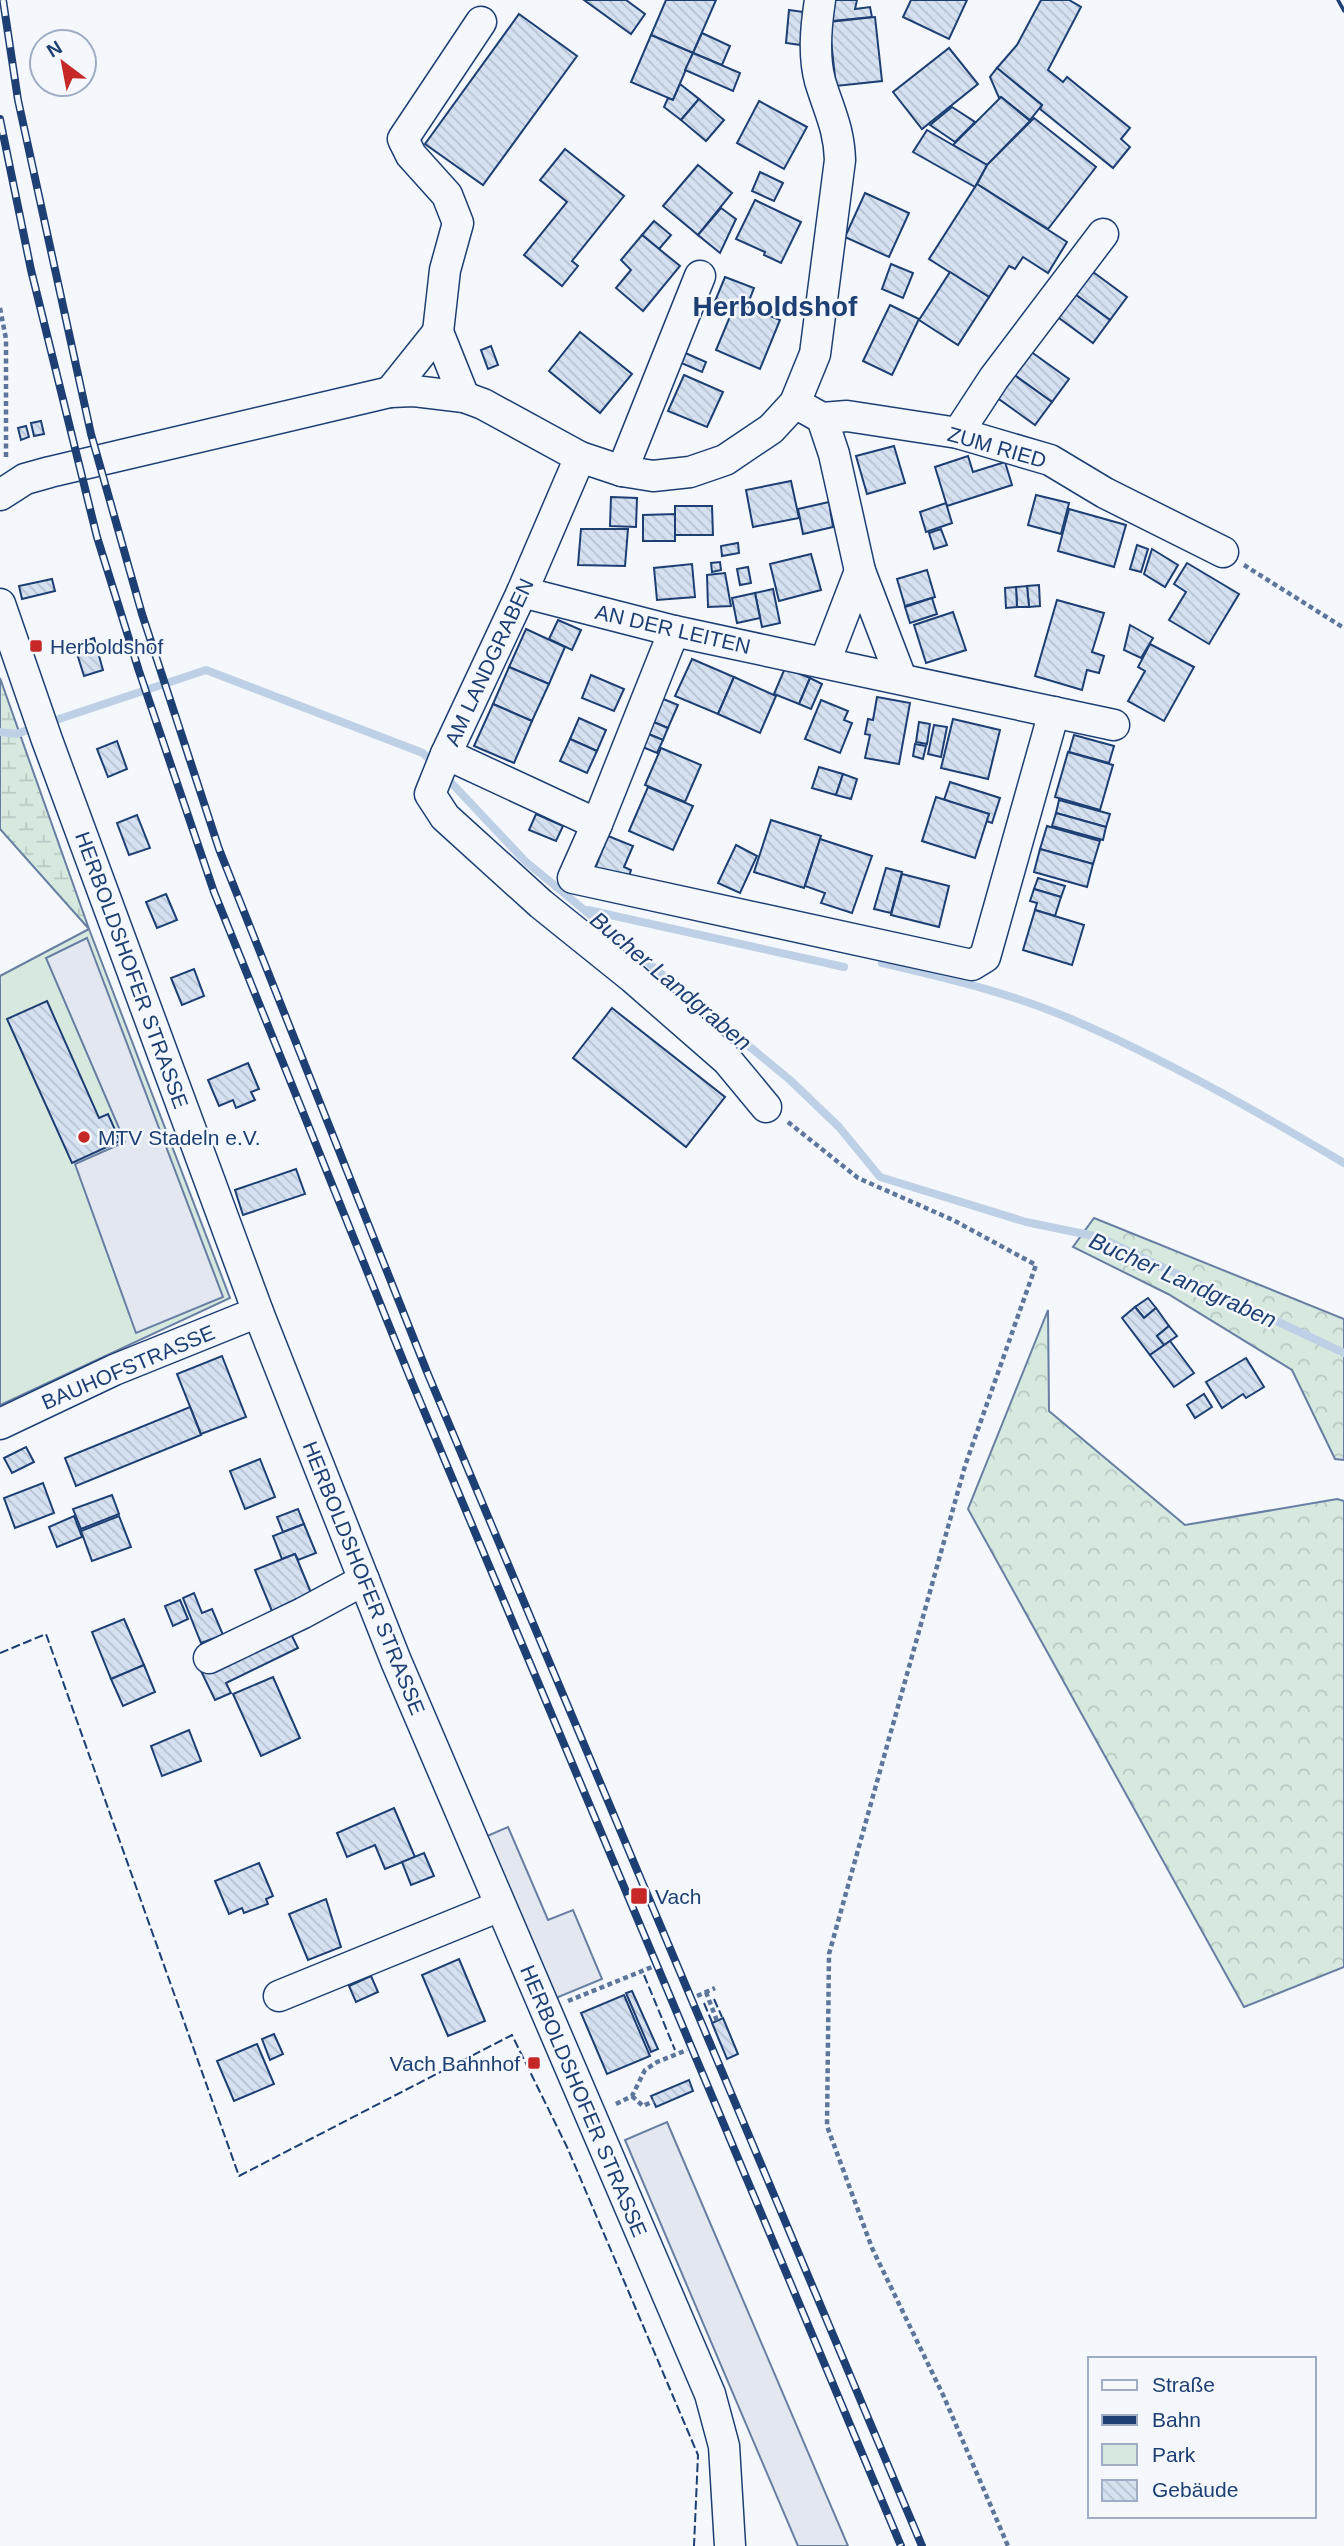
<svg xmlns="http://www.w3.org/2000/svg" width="1344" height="2546" viewBox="0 0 1344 2546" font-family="Arial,sans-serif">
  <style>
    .green { fill: #d7e8df; stroke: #687fa3; stroke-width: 2 }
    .forest { fill: url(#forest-crowns); stroke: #687fa3; stroke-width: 2 }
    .wetland { fill: url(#wetland-marsh); stroke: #687fa3; stroke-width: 2 }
    .parking { fill: #e3e8f0; stroke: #687fa3; stroke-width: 2 }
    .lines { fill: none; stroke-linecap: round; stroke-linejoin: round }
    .stream { stroke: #bed0e5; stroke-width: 8 }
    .building { fill: url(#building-back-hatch); stroke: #1d3f73; stroke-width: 2 }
    .minor-casing { stroke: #1d3f73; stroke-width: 33 }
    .path { stroke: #5e769c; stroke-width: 4.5; stroke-dasharray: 5 3.5; stroke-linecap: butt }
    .minor { stroke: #f4f7fb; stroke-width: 30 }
    .rail-casing { stroke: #1d3f73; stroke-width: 8 }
    .rail { stroke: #f4f7fb; stroke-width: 5; stroke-dasharray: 16; stroke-linecap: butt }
    .fence { stroke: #1d3f73; stroke-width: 2; stroke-dasharray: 9 3.5; stroke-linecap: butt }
    .wall { stroke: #1d3f73; stroke-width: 3.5 }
    .poi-dot { fill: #c62828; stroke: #f4f7fb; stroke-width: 2.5 }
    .labels { text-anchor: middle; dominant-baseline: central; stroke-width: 5; stroke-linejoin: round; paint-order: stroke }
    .street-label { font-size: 21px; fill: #1d3f73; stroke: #f4f7fb }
    .poi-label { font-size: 21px; fill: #1d3f73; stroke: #f4f7fb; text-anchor: start }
    .water-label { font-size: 23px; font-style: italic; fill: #1d3f73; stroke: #f4f7fb }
    .district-label { font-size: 28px; font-weight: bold; fill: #1d3f73; stroke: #f4f7fb }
  </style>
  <defs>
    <pattern id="forest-crowns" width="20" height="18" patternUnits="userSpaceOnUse" patternTransform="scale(1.75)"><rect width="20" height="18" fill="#d7e8df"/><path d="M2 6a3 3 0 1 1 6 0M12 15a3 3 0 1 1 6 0" fill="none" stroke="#b8c8c3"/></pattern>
    <pattern id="wetland-marsh" width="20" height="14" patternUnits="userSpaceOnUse" patternTransform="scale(1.75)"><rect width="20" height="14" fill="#d7e8df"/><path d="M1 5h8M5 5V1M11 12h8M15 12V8" fill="none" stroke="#b8c8c3"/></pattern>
    <pattern id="building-back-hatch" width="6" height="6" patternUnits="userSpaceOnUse" patternTransform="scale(1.75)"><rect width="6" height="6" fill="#d5e0f0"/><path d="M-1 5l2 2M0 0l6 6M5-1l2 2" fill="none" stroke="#b6c1d1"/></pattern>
  </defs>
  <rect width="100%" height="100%" fill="#f4f7fb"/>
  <polygon class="green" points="89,929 230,1298 0,1405 0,976"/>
  <g class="forest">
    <polygon points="1094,1218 1344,1319 1344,1460 1335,1459 1292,1370 1168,1294 1073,1247"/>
    <polygon points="1048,1310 1049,1411 1185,1525 1337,1499 1344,1501 1344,1967 1244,2007 968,1509"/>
  </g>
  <polygon class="wetland" points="0,678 89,929 0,829"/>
  <g class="parking">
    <polygon points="87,938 223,1297 136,1333 75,1164 125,1142 46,958"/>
    <polygon points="508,1827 548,1920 573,1910 602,1979 556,1998 487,1836"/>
    <polygon points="667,2122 848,2546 798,2546 625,2140"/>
  </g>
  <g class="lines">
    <g class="stream">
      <polyline points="47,723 206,670 423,753 436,766"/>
      <polyline points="0,732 17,734 35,727"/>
      <polyline points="444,775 525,861 790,1080 839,1127 880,1177 1026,1222 1099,1237 1344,1353"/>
      <polyline points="588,910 844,967"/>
      <path d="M882 963C946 978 1011 993 1071 1019 1165 1059 1256 1111 1344 1163"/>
    </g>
  </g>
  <g class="building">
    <polygon points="584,0 626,0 645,14 631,34"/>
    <polygon points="666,0 716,0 693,53 651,35"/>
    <polygon points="834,0 857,0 855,9 870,7 872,17 832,21"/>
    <polygon points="911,0 967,0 949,39 903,17"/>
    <polygon points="1041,0 1069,0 1081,7 1048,70 1063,82 1067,77 1130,128 1121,139 1130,147 1113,168 1040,109 1042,105 997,68 1017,45"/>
    <polygon points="789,10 804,12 801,45 786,43"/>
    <polygon points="519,14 577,56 483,185 425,144"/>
    <polygon points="875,17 882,81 836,86 829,22"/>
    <polygon points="702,33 730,46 722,65 693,53"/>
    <polygon points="651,35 693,53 673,100 631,82"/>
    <polygon points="949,48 978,84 922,129 893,92"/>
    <polygon points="693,53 740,73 733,91 685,70"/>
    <polygon points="997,68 1042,105 1030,120 1001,97 999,98 990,77"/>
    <polygon points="680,84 699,99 681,120 664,107 668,98 673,100"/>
    <polygon points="1001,97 1030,121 987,165 953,145"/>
    <polygon points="699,99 724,120 706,141 681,120"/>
    <polygon points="759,101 807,127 784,169 737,143"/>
    <polygon points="952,107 975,122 955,142 930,125"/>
    <polygon points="1034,118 1096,167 1048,229 977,184 987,165"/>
    <polygon points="927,130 987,165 975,187 913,152"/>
    <polygon points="565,149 624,196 572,261 578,266 562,286 524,255 567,202 540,180"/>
    <polygon points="698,165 732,193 698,235 663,206"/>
    <polygon points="760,172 783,183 774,201 752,191"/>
    <polygon points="977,184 1067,242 1048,273 1023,257 1015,269 1009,266 989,297 929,259"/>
    <polygon points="865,193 909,213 889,257 845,237"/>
    <polygon points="755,200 801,222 781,263 764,255 765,252 736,239"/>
    <polygon points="721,208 736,219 720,253 698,235"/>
    <polygon points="654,221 671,235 659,249 642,235"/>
    <polygon points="642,235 680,266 643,311 616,288 631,270 621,260"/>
    <polygon points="891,264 913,273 903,298 882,289"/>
    <polygon points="1089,269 1127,297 1110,320 1072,292"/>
    <polygon points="950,272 989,297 958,345 919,320"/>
    <polygon points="725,277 754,288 747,306 736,302 731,314 713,306"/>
    <polygon points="1072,292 1110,320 1093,343 1055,315"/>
    <polygon points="736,302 780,320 760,369 716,350"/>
    <polygon points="890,305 919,319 892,375 863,361"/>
    <polygon points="580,332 632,374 600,413 549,371"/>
    <polygon points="491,346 498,365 488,369 481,350"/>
    <polygon points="1030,351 1069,379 1052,402 1013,374"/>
    <polygon points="683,352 706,362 702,372 679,362"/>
    <polygon points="1013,374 1052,402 1035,425 996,397"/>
    <polygon points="684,375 723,392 707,427 668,411"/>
    <polygon points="41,421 44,434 34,436 31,423"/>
    <polygon points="26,426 29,437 21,440 18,428"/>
    <polygon points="894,446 905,483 867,494 856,456"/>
    <polygon points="968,456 973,472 1005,462 1012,485 947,506 935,467"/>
    <polygon points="791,481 799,518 753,527 746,490"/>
    <polygon points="1036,495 1069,503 1061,534 1028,525"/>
    <polygon points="611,497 637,498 636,527 610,526"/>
    <polygon points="829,502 833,527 803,534 798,509"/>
    <polygon points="946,503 952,523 926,532 920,512"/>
    <polygon points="675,506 712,506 713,535 675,535"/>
    <polygon points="1069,509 1126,525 1114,567 1058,551"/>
    <polygon points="675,514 675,541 643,541 643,515"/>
    <polygon points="581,529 628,529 625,566 578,565"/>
    <polygon points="941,529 947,545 934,549 929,533"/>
    <polygon points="738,543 739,553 722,556 721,546"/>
    <polygon points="1137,545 1148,549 1141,572 1130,569"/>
    <polygon points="1152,549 1178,565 1165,587 1144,574"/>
    <polygon points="811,554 821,590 779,601 770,564"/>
    <polygon points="720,562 721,570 712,572 711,563"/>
    <polygon points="1187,563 1239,594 1209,644 1169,620 1186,592 1174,584"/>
    <polygon points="692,564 695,597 657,600 654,568"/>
    <polygon points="748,567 751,583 740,585 737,569"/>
    <polygon points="927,570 935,597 905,606 897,579"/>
    <polygon points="725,573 731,606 708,607 707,575"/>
    <polygon points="52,579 55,591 22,599 19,586"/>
    <polygon points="1039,585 1040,606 1029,607 1027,586"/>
    <polygon points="1027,586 1029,607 1017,607 1016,587"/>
    <polygon points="1016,587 1017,607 1006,608 1005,588"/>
    <polygon points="773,589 780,623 762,627 755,593"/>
    <polygon points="755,593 760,618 737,623 732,598"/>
    <polygon points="932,598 937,614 910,623 905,607"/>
    <polygon points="1057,600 1104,613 1092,652 1104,656 1099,673 1087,670 1082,690 1035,676"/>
    <polygon points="953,612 966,650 926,663 914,625"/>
    <polygon points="558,620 581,630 572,650 549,639"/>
    <polygon points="1130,625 1153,638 1141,658 1124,650"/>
    <polygon points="526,629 565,647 549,684 509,667"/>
    <polygon points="94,638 103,670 84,676 74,644"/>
    <polygon points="1150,644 1194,667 1164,721 1128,701 1145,671 1138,667"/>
    <polygon points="692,659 734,677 718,714 675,696"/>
    <polygon points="509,667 549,684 532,721 493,704"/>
    <polygon points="785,668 810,678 799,704 774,694"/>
    <polygon points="591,675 624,689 614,711 582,698"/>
    <polygon points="734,677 776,696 760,733 718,714"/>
    <polygon points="810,678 822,684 811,709 799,704"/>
    <polygon points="877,697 910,703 899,764 865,758 870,735 865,734 868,719 873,720"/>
    <polygon points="661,698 678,705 668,728 651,721"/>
    <polygon points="821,700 848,711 844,720 852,723 840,753 805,739"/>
    <polygon points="493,704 532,721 514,763 474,746"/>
    <polygon points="579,718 606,730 597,751 570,739"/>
    <polygon points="953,719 1000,730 988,779 941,768"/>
    <polygon points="651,721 668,728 663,740 646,733"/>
    <polygon points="919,722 930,724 927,744 916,742"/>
    <polygon points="934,725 947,727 941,757 928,754"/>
    <polygon points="646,733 663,740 657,753 640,746"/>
    <polygon points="1074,735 1114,746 1109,763 1069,752"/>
    <polygon points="570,739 597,751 587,773 560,761"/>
    <polygon points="117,741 127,769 108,777 97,749"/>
    <polygon points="915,744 926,746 923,759 913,756"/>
    <polygon points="661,748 701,765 685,802 645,785"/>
    <polygon points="1068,752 1113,765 1100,810 1055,797"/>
    <polygon points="819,767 843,774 836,795 812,788"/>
    <polygon points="843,774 857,779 851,799 836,795"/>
    <polygon points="950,782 1000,798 992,823 986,821 989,814 944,800"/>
    <polygon points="648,787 693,806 673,850 629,831"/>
    <polygon points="936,797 989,814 975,858 922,841"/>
    <polygon points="1059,800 1110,814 1106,827 1056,813"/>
    <polygon points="1056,813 1106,827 1103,840 1052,826"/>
    <polygon points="536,814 563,826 556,841 529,830"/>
    <polygon points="137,815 150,848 129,855 117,823"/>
    <polygon points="771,820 821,836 804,888 754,872"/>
    <polygon points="1047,826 1100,841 1093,864 1040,849"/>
    <polygon points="608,836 633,846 624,867 631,870 627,882 593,874"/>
    <polygon points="820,839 872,856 852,913 821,903 825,893 805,886"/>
    <polygon points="736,845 757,856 740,893 718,883"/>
    <polygon points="1040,849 1093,864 1087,887 1034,872"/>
    <polygon points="886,868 902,872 891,913 874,909"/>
    <polygon points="902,874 949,886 939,927 891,915"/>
    <polygon points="1038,878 1065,886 1061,897 1034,889"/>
    <polygon points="1034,889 1061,897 1055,916 1035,910 1037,903 1030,901"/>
    <polygon points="166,894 177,920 157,928 146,902"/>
    <polygon points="1035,910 1084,925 1072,965 1023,950"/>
    <polygon points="194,969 204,996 182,1005 171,978"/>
    <polygon points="47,1001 99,1118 108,1114 120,1141 72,1163 7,1019"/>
    <polygon points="612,1008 725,1097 686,1147 573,1058"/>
    <polygon points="248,1063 259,1089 251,1092 255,1100 236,1108 233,1100 219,1106 208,1080"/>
    <polygon points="296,1169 305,1194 243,1215 235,1190"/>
    <polygon points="1148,1298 1156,1308 1144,1318 1135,1307"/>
    <polygon points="1135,1307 1144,1318 1156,1308 1169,1326 1157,1336 1164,1345 1150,1355 1122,1318"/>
    <polygon points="1169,1326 1177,1336 1164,1345 1157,1336"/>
    <polygon points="1170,1341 1194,1373 1174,1387 1150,1355"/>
    <polygon points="222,1356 246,1417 201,1434 177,1374"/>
    <polygon points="1246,1358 1264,1387 1246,1398 1243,1394 1222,1408 1206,1382"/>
    <polygon points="1204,1394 1212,1407 1195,1418 1187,1405"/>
    <polygon points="190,1407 201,1435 76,1486 65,1458"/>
    <polygon points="26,1447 34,1462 12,1473 4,1458"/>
    <polygon points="260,1459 275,1497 245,1509 230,1471"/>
    <polygon points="43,1483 54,1513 15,1528 4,1498"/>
    <polygon points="112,1495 119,1514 81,1529 73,1509"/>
    <polygon points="298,1509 304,1524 283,1532 277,1517"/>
    <polygon points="74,1516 82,1537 57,1547 49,1527"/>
    <polygon points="119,1516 131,1547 92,1561 81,1531"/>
    <polygon points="304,1524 316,1553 298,1560 295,1554 282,1559 273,1536"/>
    <polygon points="295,1554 314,1600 274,1616 255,1570"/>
    <polygon points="194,1593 202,1613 212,1609 223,1635 201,1643 183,1598"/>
    <polygon points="180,1600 188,1619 173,1626 165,1606"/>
    <polygon points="124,1619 144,1665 111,1679 92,1632"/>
    <polygon points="289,1630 298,1648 226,1683 231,1693 215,1700 201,1671"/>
    <polygon points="144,1665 155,1692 123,1706 111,1679"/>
    <polygon points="273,1677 300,1738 261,1756 233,1694"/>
    <polygon points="189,1730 201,1761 162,1776 151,1746"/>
    <polygon points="394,1808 415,1857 385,1869 375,1845 347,1857 337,1833"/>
    <polygon points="424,1853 434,1876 411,1885 402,1862"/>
    <polygon points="259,1863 273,1896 266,1899 268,1904 244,1913 242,1908 229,1914 215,1881"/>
    <polygon points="326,1899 341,1947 308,1960 289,1914"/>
    <polygon points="459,1959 485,2021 448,2036 422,1975"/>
    <polygon points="371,1976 378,1992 356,2002 349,1986"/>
    <polygon points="632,1991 658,2049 651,2052 626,1993"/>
    <polygon points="624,1995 650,2056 607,2074 581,2013"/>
    <polygon points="723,2018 738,2054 727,2059 712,2023"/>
    <polygon points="274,2034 283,2054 270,2060 262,2039"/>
    <polygon points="257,2044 274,2084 234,2101 217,2061"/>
    <polygon points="689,2080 693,2091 656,2107 651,2096"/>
  </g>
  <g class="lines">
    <g class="minor-casing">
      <g id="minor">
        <polyline points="390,392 438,332"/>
        <polyline points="464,397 438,332 445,270 458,223 447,195 411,155 403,139 481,22"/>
        <polyline points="795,403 822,418 847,416 958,433 1050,460 1105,493 1223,552"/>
        <polyline points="822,418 834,454 860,571 901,678"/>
        <polyline points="958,433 994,378 1103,234"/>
        <polyline points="580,457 522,592 446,754 597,824"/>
        <polyline points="622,471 700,276"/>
        <path d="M0 495 25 479 50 472 390 392 414 391 464 397 483 404 580 457 622 471 653 476 690 472 725 460 771 429 795 403 815 354 840 160C839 128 829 111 820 81 813 55 816 26 820 0"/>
        <polyline points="522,592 674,631 1114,725"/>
        <polyline points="0,604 47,740 258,1312 396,1661 710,2394 724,2446 730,2546"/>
        <polyline points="674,631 597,824 573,878 972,965 985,957 1054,712"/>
        <polyline points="825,662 860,571"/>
        <polyline points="446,754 430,794 445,817 541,904 633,978 727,1060 766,1107"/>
        <polyline points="0,1424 114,1370 258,1312"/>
        <polyline points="209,1658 303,1613 364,1580"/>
        <polyline points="279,1996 500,1906"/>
      </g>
    </g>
    <g class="path">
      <polyline points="0,308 6,339 6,460"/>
      <polyline points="1244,565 1344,628"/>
      <polyline points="788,1122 858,1178 953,1220 1036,1265 965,1466 829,1954 827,2126 872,2248 944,2397 1008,2546"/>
      <polyline points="706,1992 717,2021"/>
      <polyline points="697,1996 715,1988"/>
      <polyline points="568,2001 652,1967"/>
      <polyline points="632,2096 643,2106 654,2101"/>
      <polyline points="616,2104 632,2096 645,2070 657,2062 687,2050"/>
    </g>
    <use href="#minor" class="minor"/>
    <g class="rail-casing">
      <g id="rail">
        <polyline points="3,0 18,100 91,434 142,614 219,849 427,1372 922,2546"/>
        <polyline points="0,119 31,270 97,537 139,671 214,892 411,1380 901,2546"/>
      </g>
    </g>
    <use href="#rail" class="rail"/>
    <g class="fence">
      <polyline points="0,1653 46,1634 239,2176 512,2035 567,2147 698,2455 694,2546"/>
      <polyline points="644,1975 675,2050"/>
      <polyline points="714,1999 722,2017"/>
      <polyline points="704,2003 712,2022"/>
    </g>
    <polyline class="wall" points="1338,0 1344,11"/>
  </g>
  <g class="poi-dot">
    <rect x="29" y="639" width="14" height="14" rx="3.5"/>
    <circle cx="84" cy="1137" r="7"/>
    <rect x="630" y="1887" width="18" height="18" rx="3.5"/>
    <rect x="527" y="2056" width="14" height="14" rx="3.5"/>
  </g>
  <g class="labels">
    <g class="street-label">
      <text transform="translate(997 447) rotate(16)">ZUM RIED</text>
      <text transform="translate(673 629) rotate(13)">AN DER LEITEN</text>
      <text transform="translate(489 662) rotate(-65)">AM LANDGRABEN</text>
      <text transform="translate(132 970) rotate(70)">HERBOLDSHOFER STRASSE</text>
      <text transform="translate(128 1367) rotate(-23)">BAUHOFSTRASSE</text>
      <text transform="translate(364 1578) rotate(68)">HERBOLDSHOFER STRASSE</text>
      <text transform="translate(584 2101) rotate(67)">HERBOLDSHOFER STRASSE</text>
    </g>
    <g class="poi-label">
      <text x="50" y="646">Herboldshof</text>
      <text x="98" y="1137">MTV Stadeln e.V.</text>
      <text x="655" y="1896">Vach</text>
      <text x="520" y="2063" text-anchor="end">Vach Bahnhof</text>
    </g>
    <g class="water-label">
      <text transform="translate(671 981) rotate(40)">Bucher Landgraben</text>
      <text transform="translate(1183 1280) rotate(24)">Bucher Landgraben</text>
    </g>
    <g class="district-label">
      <text x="775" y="306">Herboldshof</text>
    </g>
  </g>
  <rect x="1088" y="2357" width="228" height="161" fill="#f4f7fb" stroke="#9eadc5" stroke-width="2"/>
  <rect x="1102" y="2380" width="35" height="10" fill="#f4f7fb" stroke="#9eadc5" stroke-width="2"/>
  <text x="1152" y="2392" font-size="21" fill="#1d3f73">Straße</text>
  <rect x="1102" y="2415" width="35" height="10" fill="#1d3f73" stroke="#9eadc5" stroke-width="2"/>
  <text x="1152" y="2427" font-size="21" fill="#1d3f73">Bahn</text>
  <rect x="1102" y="2444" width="35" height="21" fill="#d7e8df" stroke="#9eadc5" stroke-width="2"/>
  <text x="1152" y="2462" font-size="21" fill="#1d3f73">Park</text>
  <rect x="1102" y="2480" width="35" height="21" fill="url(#building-back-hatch)" stroke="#9eadc5" stroke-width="2"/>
  <text x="1152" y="2497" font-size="21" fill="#1d3f73">Gebäude</text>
  <g transform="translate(63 63) rotate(328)"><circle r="33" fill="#f4f7fb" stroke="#9eadc5" stroke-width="2"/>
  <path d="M0-5L12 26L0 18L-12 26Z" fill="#c62828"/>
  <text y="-10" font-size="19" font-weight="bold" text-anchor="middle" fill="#1d3f73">N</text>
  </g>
</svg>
